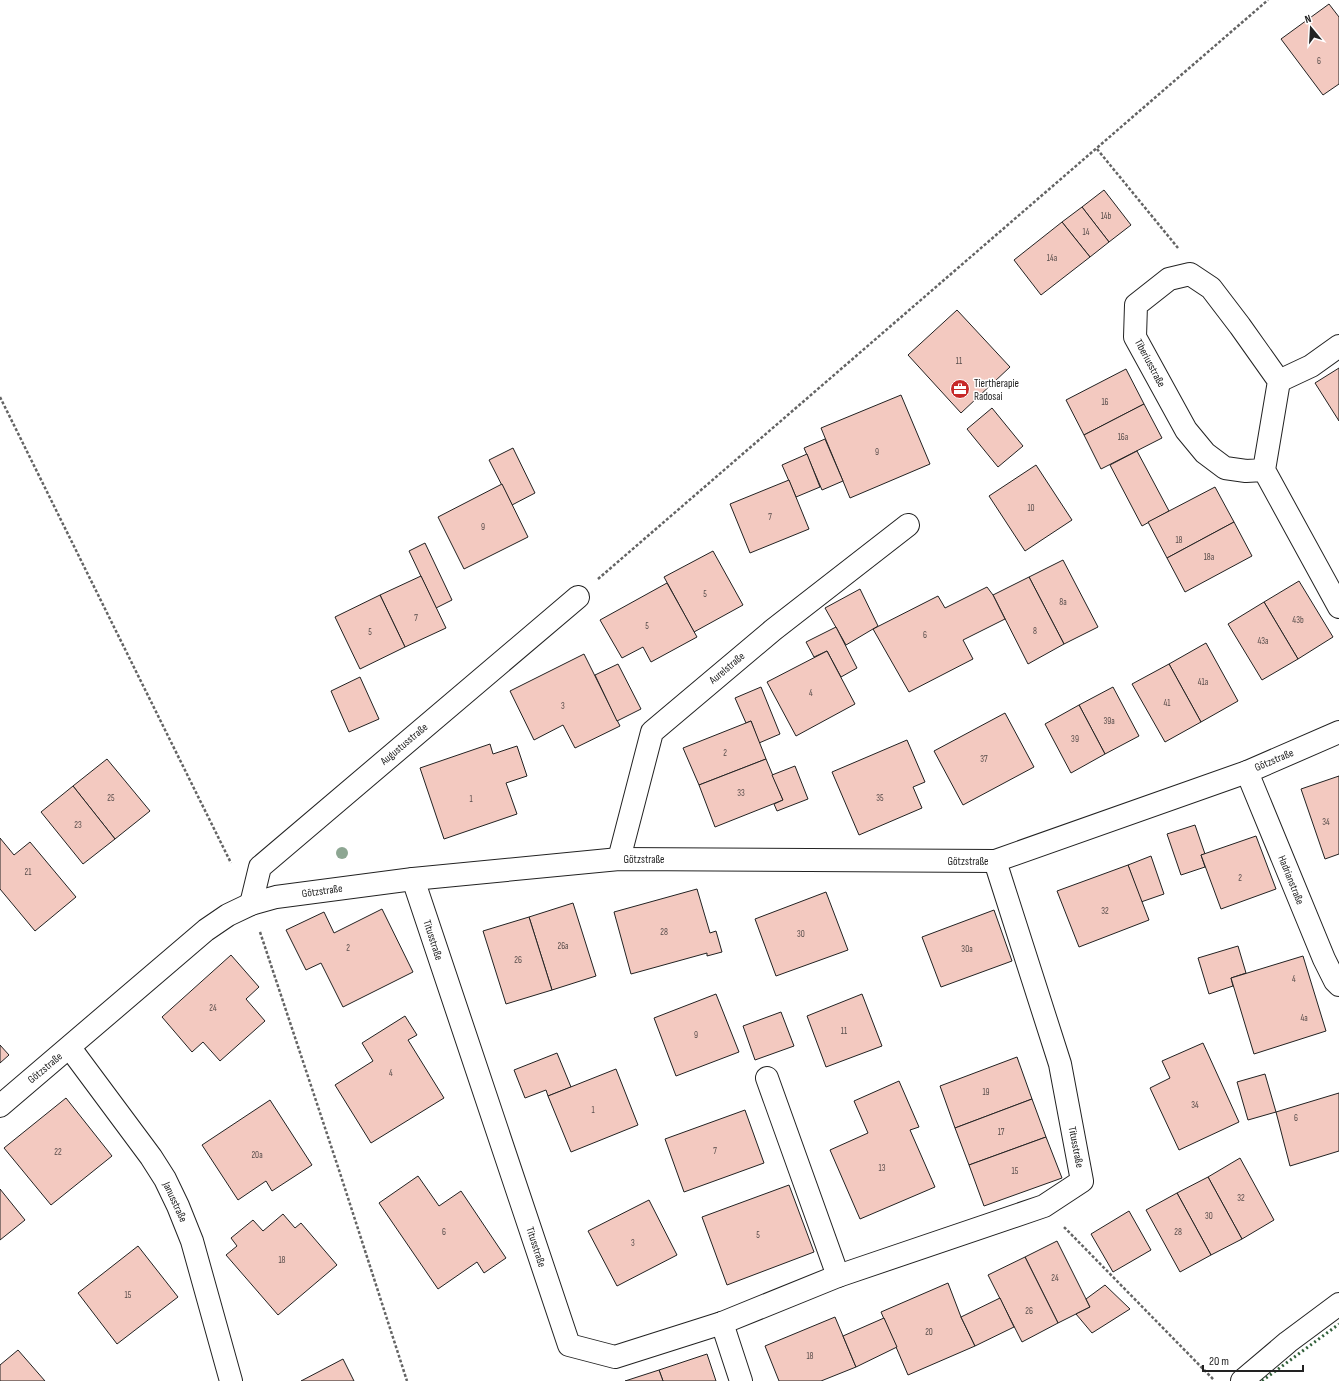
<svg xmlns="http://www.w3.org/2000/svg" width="1339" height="1381" viewBox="0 0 1339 1381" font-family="'Sofia Sans Condensed',sans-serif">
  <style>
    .building { fill: #f3c9c0; stroke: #222 }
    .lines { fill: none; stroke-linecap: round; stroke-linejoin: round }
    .minor-casing { stroke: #222; stroke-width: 24 }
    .path { stroke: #646464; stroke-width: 2.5; stroke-dasharray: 3 2; stroke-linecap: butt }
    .minor { stroke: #fff; stroke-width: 22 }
    .hedge { stroke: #2f5e38; stroke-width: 3; stroke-dasharray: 2 3; stroke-linecap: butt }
    .tree { fill: #8da692 }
    .labels { text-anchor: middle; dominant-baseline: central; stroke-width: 3; stroke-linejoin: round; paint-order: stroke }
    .number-label { font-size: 9px; fill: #564c4a }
    .street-label { font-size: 11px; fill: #222; stroke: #fff }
    .poi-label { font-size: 11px; fill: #222; stroke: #fff; text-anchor: start }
  </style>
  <rect width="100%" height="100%" fill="#fff"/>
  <g class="building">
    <polygon points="1329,4 1339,17 1339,84 1323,95 1281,39"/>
    <polygon points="1104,190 1131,225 1109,242 1082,207"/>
    <polygon points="1082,207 1109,242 1090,257 1062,222"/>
    <polygon points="1062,222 1090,257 1041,295 1014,260"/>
    <polygon points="957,310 1010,367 961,413 908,355"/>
    <polygon points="1339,368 1339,421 1315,383"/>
    <polygon points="1126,369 1144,404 1084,435 1066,400"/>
    <polygon points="901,395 930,464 850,498 821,428"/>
    <polygon points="1144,404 1162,438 1101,469 1084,435"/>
    <polygon points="992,408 1023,446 998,467 967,429"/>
    <polygon points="825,439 843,481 822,490 804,448"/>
    <polygon points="513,448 535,493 512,505 489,460"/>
    <polygon points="1137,451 1169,511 1142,526 1110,465"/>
    <polygon points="807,454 820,487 796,497 782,465"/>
    <polygon points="1036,465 1072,520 1025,551 989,496"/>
    <polygon points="789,480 809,529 750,553 730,504"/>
    <polygon points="502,484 528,537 464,569 438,517"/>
    <polygon points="1215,487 1234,522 1167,558 1148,522"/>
    <polygon points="1234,522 1252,556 1185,592 1167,558"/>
    <polygon points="425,543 452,600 436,608 409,551"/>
    <polygon points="713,551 743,605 694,632 664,577"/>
    <polygon points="1063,560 1098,627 1064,644 1029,577"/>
    <polygon points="421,576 446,628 405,647 380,595"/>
    <polygon points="1029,577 1064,644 1028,664 993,595"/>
    <polygon points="1299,581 1333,637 1298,659 1264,602"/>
    <polygon points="667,583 697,637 651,662 643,647 622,658 600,620"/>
    <polygon points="987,587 993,595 1005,619 963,640 973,659 909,692 873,629 938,596 945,608"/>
    <polygon points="860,589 878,626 846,645 825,608"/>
    <polygon points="380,595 405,647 360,669 335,617"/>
    <polygon points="1264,602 1298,659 1262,680 1228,624"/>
    <polygon points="836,627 857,668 841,677 827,651 814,657 806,642"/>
    <polygon points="1206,643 1238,701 1201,722 1169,664"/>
    <polygon points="827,651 855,704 796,736 767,682"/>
    <polygon points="584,654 620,726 575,748 563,725 534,740 510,691"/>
    <polygon points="618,664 641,709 617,721 595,675"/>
    <polygon points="1169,664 1201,722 1165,742 1132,684"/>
    <polygon points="360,677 379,719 349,732 331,691"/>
    <polygon points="761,687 780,734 759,743 751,721 746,723 735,698"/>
    <polygon points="1113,687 1139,736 1105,754 1079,705"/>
    <polygon points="1079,705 1105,754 1071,773 1045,724"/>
    <polygon points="1005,713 1034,767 963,805 934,751"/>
    <polygon points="751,721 766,759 699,785 683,748"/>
    <polygon points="907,740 925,782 913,787 922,808 859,835 832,772"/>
    <polygon points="490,744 493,754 517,746 527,776 506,783 517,814 444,839 420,768"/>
    <polygon points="107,759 150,811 115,839 73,786"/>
    <polygon points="766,759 783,800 715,827 699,785"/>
    <polygon points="795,766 808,799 777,811 774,804 783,800 772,775"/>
    <polygon points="1339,776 1339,854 1325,859 1301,789"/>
    <polygon points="73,786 115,839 83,864 41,812"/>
    <polygon points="1195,825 1205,854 1201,855 1205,867 1181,875 1167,834"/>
    <polygon points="1256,836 1276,889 1221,909 1201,855"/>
    <polygon points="0,838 14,855 30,842 76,897 35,931 0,889"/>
    <polygon points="1151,856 1164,894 1141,902 1128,865"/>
    <polygon points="1128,865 1149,920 1079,947 1057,891"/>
    <polygon points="697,889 710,933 716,931 722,952 707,956 707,953 631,974 614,912"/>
    <polygon points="826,892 848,950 776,976 755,919"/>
    <polygon points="573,903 596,976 552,990 529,917"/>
    <polygon points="382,909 413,972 343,1007 321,963 306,970 286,930 324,912 334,933"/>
    <polygon points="994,910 1012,961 941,987 922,937"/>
    <polygon points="529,917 552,990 506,1004 483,931"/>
    <polygon points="1238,946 1246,973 1231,978 1233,986 1209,994 1198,958"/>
    <polygon points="231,955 259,987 246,999 265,1021 220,1061 203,1042 192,1052 162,1017"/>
    <polygon points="1303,956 1326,1031 1254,1054 1231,978"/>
    <polygon points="716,994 739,1052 676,1076 654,1018"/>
    <polygon points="862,994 882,1046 826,1067 807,1016"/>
    <polygon points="781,1012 794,1046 755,1060 743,1026"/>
    <polygon points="405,1016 417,1035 408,1040 444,1098 371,1143 335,1085 373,1061 362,1043"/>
    <polygon points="1203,1043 1239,1122 1179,1150 1150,1088 1170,1078 1162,1061"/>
    <polygon points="0,1045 9,1055 0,1063"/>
    <polygon points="557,1053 571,1087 548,1096 546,1090 525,1098 514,1070"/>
    <polygon points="1017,1057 1032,1099 955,1128 940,1086"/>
    <polygon points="616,1069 638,1125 571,1152 548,1096"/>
    <polygon points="1265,1074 1276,1112 1248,1120 1237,1082"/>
    <polygon points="899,1081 919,1127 910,1130 935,1187 860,1219 830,1150 868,1133 854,1101"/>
    <polygon points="1339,1093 1339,1151 1290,1166 1276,1112"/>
    <polygon points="66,1098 112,1156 51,1205 4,1148"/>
    <polygon points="1032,1099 1046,1137 969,1165 955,1128"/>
    <polygon points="270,1100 312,1165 272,1191 266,1181 238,1200 202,1145"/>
    <polygon points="745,1110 764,1163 684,1192 665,1139"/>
    <polygon points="1046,1137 1062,1178 984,1206 969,1165"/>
    <polygon points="1240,1158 1274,1220 1242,1239 1208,1177"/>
    <polygon points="418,1176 439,1206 461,1191 506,1258 484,1273 477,1262 438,1289 379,1203"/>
    <polygon points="1208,1177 1242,1239 1211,1255 1177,1193"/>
    <polygon points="789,1185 814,1252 727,1285 702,1217"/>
    <polygon points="0,1189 25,1220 0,1240"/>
    <polygon points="1177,1193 1211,1255 1180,1272 1146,1210"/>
    <polygon points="649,1200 677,1255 617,1286 588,1231"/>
    <polygon points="1129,1211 1151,1250 1113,1272 1091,1234"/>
    <polygon points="283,1214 295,1228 301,1223 337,1265 278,1315 226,1255 237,1246 231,1238 253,1220 263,1231"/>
    <polygon points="1057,1241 1090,1307 1058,1323 1025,1257"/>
    <polygon points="138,1246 178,1297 117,1344 78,1293"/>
    <polygon points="1025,1257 1058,1323 1022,1342 988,1275"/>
    <polygon points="948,1283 961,1317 975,1346 908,1375 881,1312"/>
    <polygon points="1105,1285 1130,1309 1092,1333 1076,1314 1090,1307 1086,1299"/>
    <polygon points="1000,1298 1014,1327 975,1346 961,1317"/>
    <polygon points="835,1317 856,1367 821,1381 779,1381 765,1346"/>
    <polygon points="884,1318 897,1347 856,1367 843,1336"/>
    <polygon points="18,1350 45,1381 0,1381 0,1365"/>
    <polygon points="707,1354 716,1381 663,1381 659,1370"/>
    <polygon points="343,1359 354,1381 301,1381"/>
    <polygon points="659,1370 663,1381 625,1381"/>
  </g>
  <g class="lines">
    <g class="minor-casing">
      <g id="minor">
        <polyline points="1279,381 1311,366 1339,346"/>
        <polyline points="1264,470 1246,471 1225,468 1205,453 1186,430 1135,337 1136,305 1169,279 1190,274 1211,288 1240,326 1279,381 1264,470 1339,607"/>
        <polyline points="1247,772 1324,959 1335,981 1339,985"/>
        <polyline points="619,859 652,732 773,630 908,525"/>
        <polyline points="413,879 569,1345 615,1357 722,1323 838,1276 1044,1206 1082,1181 1060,1064 995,861"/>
        <polyline points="251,904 260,867 578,597"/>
        <polyline points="70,1048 151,1157 165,1179 178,1206 192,1241 231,1381"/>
        <polyline points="767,1078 838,1276"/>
        <polyline points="0,1106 206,930 228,915 251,904 276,897 413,879 619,859 995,861 1247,772 1339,732"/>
        <polyline points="722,1323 741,1381"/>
        <polyline points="1242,1381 1288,1342 1339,1304"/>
      </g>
    </g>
    <g class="path">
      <polyline points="1097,149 1178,248"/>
      <polyline points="0,397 231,863"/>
      <polyline points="598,579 1268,0"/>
      <polyline points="260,932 339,1170 407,1381"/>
      <polyline points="1064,1227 1213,1379"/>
    </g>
    <use href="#minor" class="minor"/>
    <polyline class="hedge" points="1262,1381 1339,1324"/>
  </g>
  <circle class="tree" cx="342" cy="853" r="6"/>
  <defs>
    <g id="office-disc" transform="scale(1)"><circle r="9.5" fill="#c62828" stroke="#fff"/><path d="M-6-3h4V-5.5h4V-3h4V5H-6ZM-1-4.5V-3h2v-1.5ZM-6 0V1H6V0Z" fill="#fff"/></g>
  </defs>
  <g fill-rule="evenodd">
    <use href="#office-disc" x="960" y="389"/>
  </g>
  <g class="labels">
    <g class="number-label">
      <text x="1319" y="61">6</text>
      <text x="1106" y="216">14b</text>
      <text x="1086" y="232">14</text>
      <text x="1052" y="258">14a</text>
      <text x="959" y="361">11</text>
      <text x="1105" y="402">16</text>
      <text x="1123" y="437">16a</text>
      <text x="877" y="452">9</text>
      <text x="1031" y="508">10</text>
      <text x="770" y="517">7</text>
      <text x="483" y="527">9</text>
      <text x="1179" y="540">18</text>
      <text x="1209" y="557">18a</text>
      <text x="705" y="594">5</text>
      <text x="1063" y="602">8a</text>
      <text x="416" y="618">7</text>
      <text x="1298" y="620">43b</text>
      <text x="647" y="626">5</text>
      <text x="1035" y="631">8</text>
      <text x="370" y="632">5</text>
      <text x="925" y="635">6</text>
      <text x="1263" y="641">43a</text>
      <text x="1203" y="682">41a</text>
      <text x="811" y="693">4</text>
      <text x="1167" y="703">41</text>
      <text x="563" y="706">3</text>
      <text x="1109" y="721">39a</text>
      <text x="1075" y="739">39</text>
      <text x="725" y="753">2</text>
      <text x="984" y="759">37</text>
      <text x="741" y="793">33</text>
      <text x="111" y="798">25</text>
      <text x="880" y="798">35</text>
      <text x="471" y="799">1</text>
      <text x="1326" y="822">34</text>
      <text x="78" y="825">23</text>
      <text x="28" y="872">21</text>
      <text x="1240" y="878">2</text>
      <text x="1105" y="911">32</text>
      <text x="664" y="932">28</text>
      <text x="801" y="934">30</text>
      <text x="563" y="946">26a</text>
      <text x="348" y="948">2</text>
      <text x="967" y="949">30a</text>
      <text x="518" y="960">26</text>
      <text x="1294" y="979">4</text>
      <text x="213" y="1008">24</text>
      <text x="1304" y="1018">4a</text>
      <text x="844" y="1031">11</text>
      <text x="696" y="1035">9</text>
      <text x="391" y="1073">4</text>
      <text x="986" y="1092">19</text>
      <text x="1195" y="1105">34</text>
      <text x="593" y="1110">1</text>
      <text x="1296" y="1118">6</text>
      <text x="1001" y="1132">17</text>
      <text x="715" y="1151">7</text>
      <text x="58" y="1152">22</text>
      <text x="257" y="1155">20a</text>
      <text x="882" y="1168">13</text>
      <text x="1015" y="1171">15</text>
      <text x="1241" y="1198">32</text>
      <text x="1209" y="1216">30</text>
      <text x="444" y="1232">6</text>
      <text x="1178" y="1232">28</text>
      <text x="758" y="1235">5</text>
      <text x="633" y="1243">3</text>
      <text x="282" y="1260">18</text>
      <text x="1055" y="1278">24</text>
      <text x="128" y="1295">15</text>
      <text x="1029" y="1311">26</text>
      <text x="929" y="1332">20</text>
      <text x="810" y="1356">18</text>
    </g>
    <g class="street-label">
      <text transform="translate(1150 363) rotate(62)">Tiberiusstraße</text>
      <text transform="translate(727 668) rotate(-40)">Aurelstraße</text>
      <text transform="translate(404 744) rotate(-40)">Augustusstraße</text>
      <text transform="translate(1274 760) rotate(-23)">Götzstraße</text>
      <text x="644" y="859">Götzstraße</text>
      <text x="968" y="861">Götzstraße</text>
      <text transform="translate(1291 880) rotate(68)">Hadrianstraße</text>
      <text transform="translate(322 891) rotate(-8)">Götzstraße</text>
      <text transform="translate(433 940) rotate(72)">Titusstraße</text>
      <text transform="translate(45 1068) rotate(-40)">Götzstraße</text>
      <text transform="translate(1076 1147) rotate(79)">Titusstraße</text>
      <text transform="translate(175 1202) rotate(65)">Janusstraße</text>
      <text transform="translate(536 1247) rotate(72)">Titusstraße</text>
    </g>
    <g class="poi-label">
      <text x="974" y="383">Tiertherapie<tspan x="974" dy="13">Radosai</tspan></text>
    </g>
  </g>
  <g transform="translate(1311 28) rotate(342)" stroke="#ffffff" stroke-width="3" paint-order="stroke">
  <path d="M0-3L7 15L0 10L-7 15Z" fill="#222222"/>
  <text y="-6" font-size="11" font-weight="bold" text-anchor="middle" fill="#222222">N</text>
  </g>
  <path d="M1203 1365v6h100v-6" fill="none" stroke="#222222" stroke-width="2"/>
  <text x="1209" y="1365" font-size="12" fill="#222222" stroke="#ffffff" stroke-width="3" paint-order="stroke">20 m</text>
</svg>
